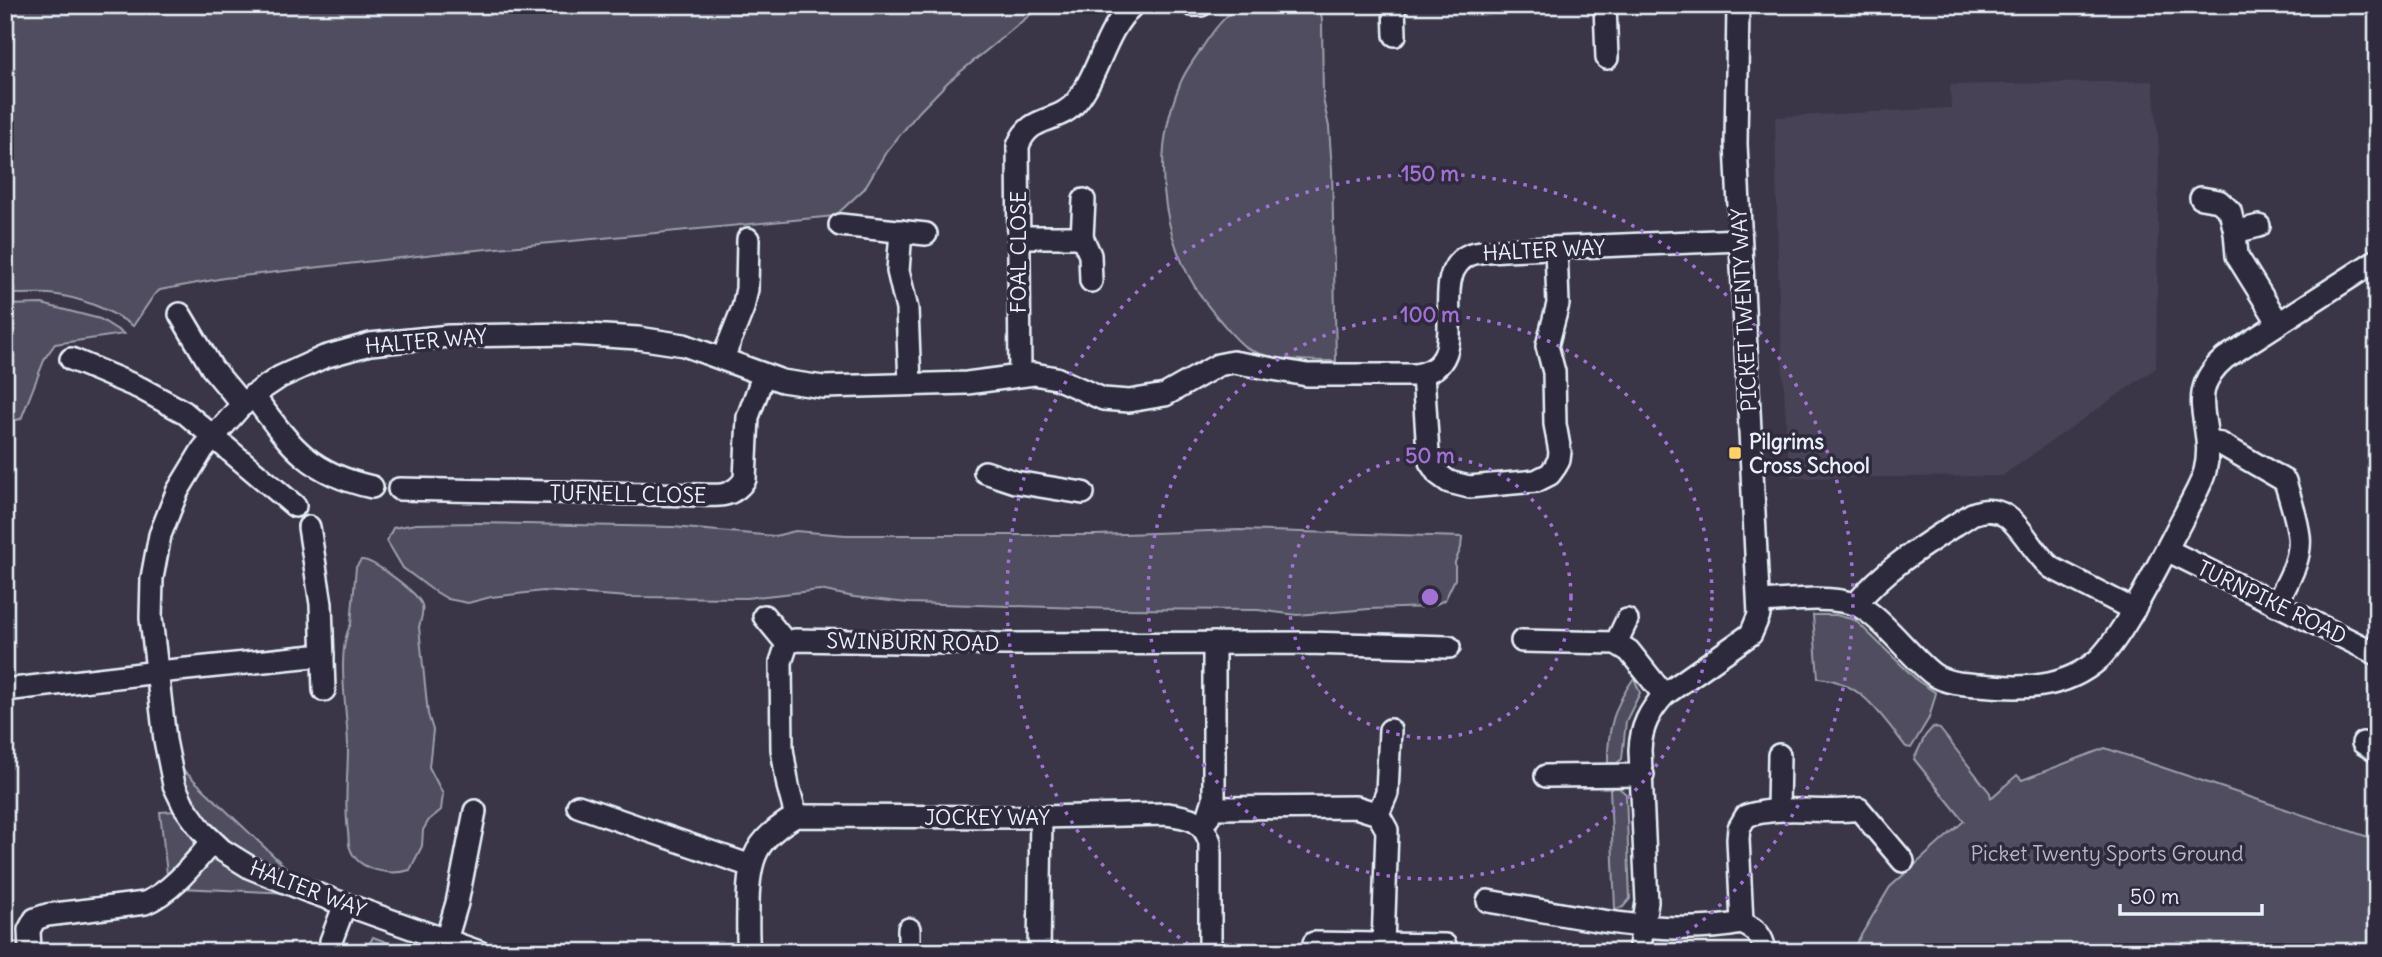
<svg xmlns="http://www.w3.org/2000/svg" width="2382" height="957" viewBox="0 0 2382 957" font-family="Delius,sans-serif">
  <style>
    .built { fill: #464354 }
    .green { fill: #504e5f; stroke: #9ca0ac; stroke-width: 2 }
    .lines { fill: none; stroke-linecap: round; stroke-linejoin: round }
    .street-casing { stroke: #e8f1f8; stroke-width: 26 }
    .street { stroke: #2f2a3d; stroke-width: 21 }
    .ring { fill: none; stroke: #a171d3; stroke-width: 3.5; stroke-dasharray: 3.5 7 }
    .poi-dot { fill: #ffd166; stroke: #2f2a3d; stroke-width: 2.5 }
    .labels { text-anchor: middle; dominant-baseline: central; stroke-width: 7; stroke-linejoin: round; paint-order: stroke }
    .street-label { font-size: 21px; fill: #e8f1f8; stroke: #2f2a3d }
    .poi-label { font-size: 21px; font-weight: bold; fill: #e8f1f8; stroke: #2f2a3d; text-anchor: start }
    .park-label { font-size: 21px; fill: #b3b8c2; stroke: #2f2a3d }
    .centre { fill: #a171d3; stroke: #2f2a3d; stroke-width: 3.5 }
    .ring-label { font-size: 21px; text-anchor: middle; font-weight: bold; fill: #a171d3; stroke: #2f2a3d; stroke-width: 7; stroke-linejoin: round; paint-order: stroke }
  </style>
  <rect width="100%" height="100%" fill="#3a3648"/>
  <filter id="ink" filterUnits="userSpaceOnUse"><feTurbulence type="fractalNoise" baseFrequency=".0143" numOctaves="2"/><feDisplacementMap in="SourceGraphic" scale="14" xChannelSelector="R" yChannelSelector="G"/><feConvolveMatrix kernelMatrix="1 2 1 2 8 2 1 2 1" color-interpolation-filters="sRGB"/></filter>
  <g filter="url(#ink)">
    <polygon class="built" points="2153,81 2159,151 2156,368 2002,476 1792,478 1789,474 1779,304 1775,117 1951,108 1950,85"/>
    <g class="green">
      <path d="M5 5H1042L948 82 918 113 886 152 864 189 835 216 435 254 224 278 160 290 154 295 133 326C109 309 79 297 50 294 35 293 20 295 5 293Z"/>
      <path d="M1241 5H1320L1322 21 1323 99 1329 127 1332 170 1336 361C1315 361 1266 360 1247 348 1236 341 1227 328 1218 318 1162 255 1148 162 1180 84 1185 71 1194 59 1202 48 1212 32 1224 15 1241 5Z"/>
      <polygon points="42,304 100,319 124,334 55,344 45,358 21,419 5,422 5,305"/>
      <polygon points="478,523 673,527 775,536 795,531 846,535 1095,535 1239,530 1462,537 1461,548 1455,562 1455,579 1445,600 1430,607 1369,609 1297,615 1258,610 1117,609 908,603 854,597 820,590 746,598 629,597 543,591 491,597 468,603 448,599 431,589 403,568 387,541 393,528 416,524"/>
      <path d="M361 560C373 559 418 593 422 605 424 613 421 619 419 627L428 714 433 730 429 767 443 794 441 810 429 820 423 830 422 846 410 870C391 876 357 871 350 848 348 844 349 837 348 832 344 803 348 776 348 747 348 714 335 652 351 624L356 567Z"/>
      <path d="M1813 615H1836L1855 620 1918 681 1936 693 1929 718 1911 748 1906 747C1881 715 1861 681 1818 678Z"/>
      <path d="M1634 678 1640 693 1626 721 1622 759 1617 763H1608C1607 729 1615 704 1634 678Z"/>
      <polygon points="1933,727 1940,729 1990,793 1991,798 2017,775 2022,780 2105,748 2377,840 2377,952 1851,952 1890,887 1964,821 1914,759 1925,736"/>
      <polygon points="178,765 295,876 255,862 216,834 191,801"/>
      <polygon points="1610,788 1619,788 1626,794 1630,899 1623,907 1615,909"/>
      <polygon points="177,811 194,838 194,849 169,878 167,874 160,812"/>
      <polygon points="210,859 221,861 291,893 181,888"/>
      <polygon points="373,937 413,952 365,952"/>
    </g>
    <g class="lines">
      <g class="street-casing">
        <g id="street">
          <polyline points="1192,5 1201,5"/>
          <polyline points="1394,5 1395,35"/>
          <polyline points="1605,5 1607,58"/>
          <polyline points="2201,198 2219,201 2230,211 2235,232 2237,256 2278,322"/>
          <polyline points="840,225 926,234"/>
          <polyline points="901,231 898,271 907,309 910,384"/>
          <polyline points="2235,232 2259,226"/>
          <polyline points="1019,237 1082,237 1090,255 1091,281"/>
          <polyline points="1082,237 1084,200"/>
          <polyline points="180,314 212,368 243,405"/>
          <polyline points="723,358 743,308 747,289 748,239"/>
          <polyline points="71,359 140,388 184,412 295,506"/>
          <path d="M1020 374 1018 146C1030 113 1058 125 1077 101 1100 72 1104 31 1133 5"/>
          <polyline points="1423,374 1428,453 1430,462 1438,474 1449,482 1469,487 1536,481 1550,474 1555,467 1559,460 1560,452 1555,424 1554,372 1547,346 1558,304 1556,248"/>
          <path d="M253 395C290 445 308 473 372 487"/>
          <path d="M2208 442 2221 444 2285 481C2290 499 2297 518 2299 536 2302 560 2286 584 2276 605"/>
          <polyline points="985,472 1015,482 1083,493"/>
          <path d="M399 489 699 495C718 496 734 497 745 479L748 417 763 376"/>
          <polyline points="309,527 321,604 324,690"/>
          <polyline points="2167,550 2377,654"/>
          <path d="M1759 602C1787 601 1828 595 1854 604 1878 612 1911 658 1933 674 1945 683 1964 684 1979 685 2022 689 2064 690 2099 659 2111 647 2121 631 2130 616 2150 583 2167 548 2185 514 2192 499 2201 486 2205 471 2217 425 2181 395 2225 358L2377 260"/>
          <path d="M1856 604C1887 566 1931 541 1972 514 2014 497 2024 546 2052 568L2134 610"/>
          <polyline points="764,616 787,644"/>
          <polyline points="1522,641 1616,643 1629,651 1664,695"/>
          <polyline points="1616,643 1627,620"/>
          <polyline points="5,690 158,672 323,655"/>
          <polyline points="2363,743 2377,752"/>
          <polyline points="1546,776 1643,775"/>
          <polyline points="578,806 751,866"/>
          <polyline points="1213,808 1356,807 1378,814 1387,830 1383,945"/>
          <polyline points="1778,810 1779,755"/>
          <polyline points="1378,814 1387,793 1390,730"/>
          <polyline points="796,816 788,786 782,749 781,662 787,644 795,640 1003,644 1307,643 1449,647"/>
          <polyline points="1208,818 1214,799 1214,643"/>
          <path d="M1488 901C1567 914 1663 939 1742 923"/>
          <polyline points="446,940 457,903 475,811"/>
          <polyline points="1314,943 1445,945"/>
          <path d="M30 952 29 930 35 919 47 915 145 903C172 892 193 864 212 842"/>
          <polyline points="330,952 331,941 345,904"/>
          <path d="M479 952 305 890 251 868 222 850 202 831 184 806 174 785 165 740 151 618 152 578 160 535 177 492 203 449 240 407 262 389 280 377 324 357 370 344 449 336 572 334 638 338 684 345 782 381 823 387 967 383 1034 374 1056 378 1103 399 1129 401 1165 395 1218 365 1233 362 1307 375H1415C1482 366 1420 275 1471 254 1481 251 1493 251 1504 250L1740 240"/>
          <path d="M749 952C747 935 748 919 748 902 749 857 756 839 796 816L1041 817 1166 814C1189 817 1202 819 1210 842V952"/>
          <polyline points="909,952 909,929"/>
          <polyline points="1039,952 1041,817"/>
          <path d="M1639 952 1647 902 1640 750C1641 727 1649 712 1664 695L1751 634 1759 615 1736 144 1738 5"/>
          <path d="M1765 952C1763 936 1756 929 1742 923L1738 839 1739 828 1746 816C1782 804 1822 814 1859 809L1903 861"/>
        </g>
      </g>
      <use href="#street" class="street"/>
    </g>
  </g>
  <g class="ring">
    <circle cx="1430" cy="597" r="141"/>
    <circle cx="1430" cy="597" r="282"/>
    <path d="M1197 950A423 423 0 1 1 1663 950"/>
  </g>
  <rect class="poi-dot" x="1728" y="446" width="14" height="14" rx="3.5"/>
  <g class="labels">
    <g class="street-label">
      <text transform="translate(1544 250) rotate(-3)">HALTER WAY</text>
      <text transform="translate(1018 252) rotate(-90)">FOAL CLOSE</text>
      <text transform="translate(1744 310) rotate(-93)">PICKET TWENTY WAY</text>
      <text transform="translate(426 341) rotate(-5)">HALTER WAY</text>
      <text transform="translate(628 494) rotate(1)">TUFNELL CLOSE</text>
      <text transform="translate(2272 602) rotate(26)">TURNPIKE ROAD</text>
      <text transform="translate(913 642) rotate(1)">SWINBURN ROAD</text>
      <text x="987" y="817">JOCKEY WAY</text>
      <text transform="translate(308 889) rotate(21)">HALTER WAY</text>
    </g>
    <g class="poi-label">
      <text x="1749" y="441">Pilgrims<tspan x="1749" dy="24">Cross School</tspan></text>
    </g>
    <g class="park-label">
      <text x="2107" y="853">Picket Twenty Sports Ground</text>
    </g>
  </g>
  <circle cx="1430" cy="597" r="10" class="centre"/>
  <g class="ring-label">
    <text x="1430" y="181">150 m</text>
    <text x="1430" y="322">100 m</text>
    <text x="1430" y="463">50 m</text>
  </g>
  <rect width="2382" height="957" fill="none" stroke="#2f2a3d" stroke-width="28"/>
  <rect x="14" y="14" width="2354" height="929" fill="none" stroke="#e8f1f8" stroke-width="2.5" filter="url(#ink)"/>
  <path d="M2120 904v10h142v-10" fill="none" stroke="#e8f1f8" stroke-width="3.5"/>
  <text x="2130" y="904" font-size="21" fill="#e8f1f8" stroke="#2f2a3d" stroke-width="5" paint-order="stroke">50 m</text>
</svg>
